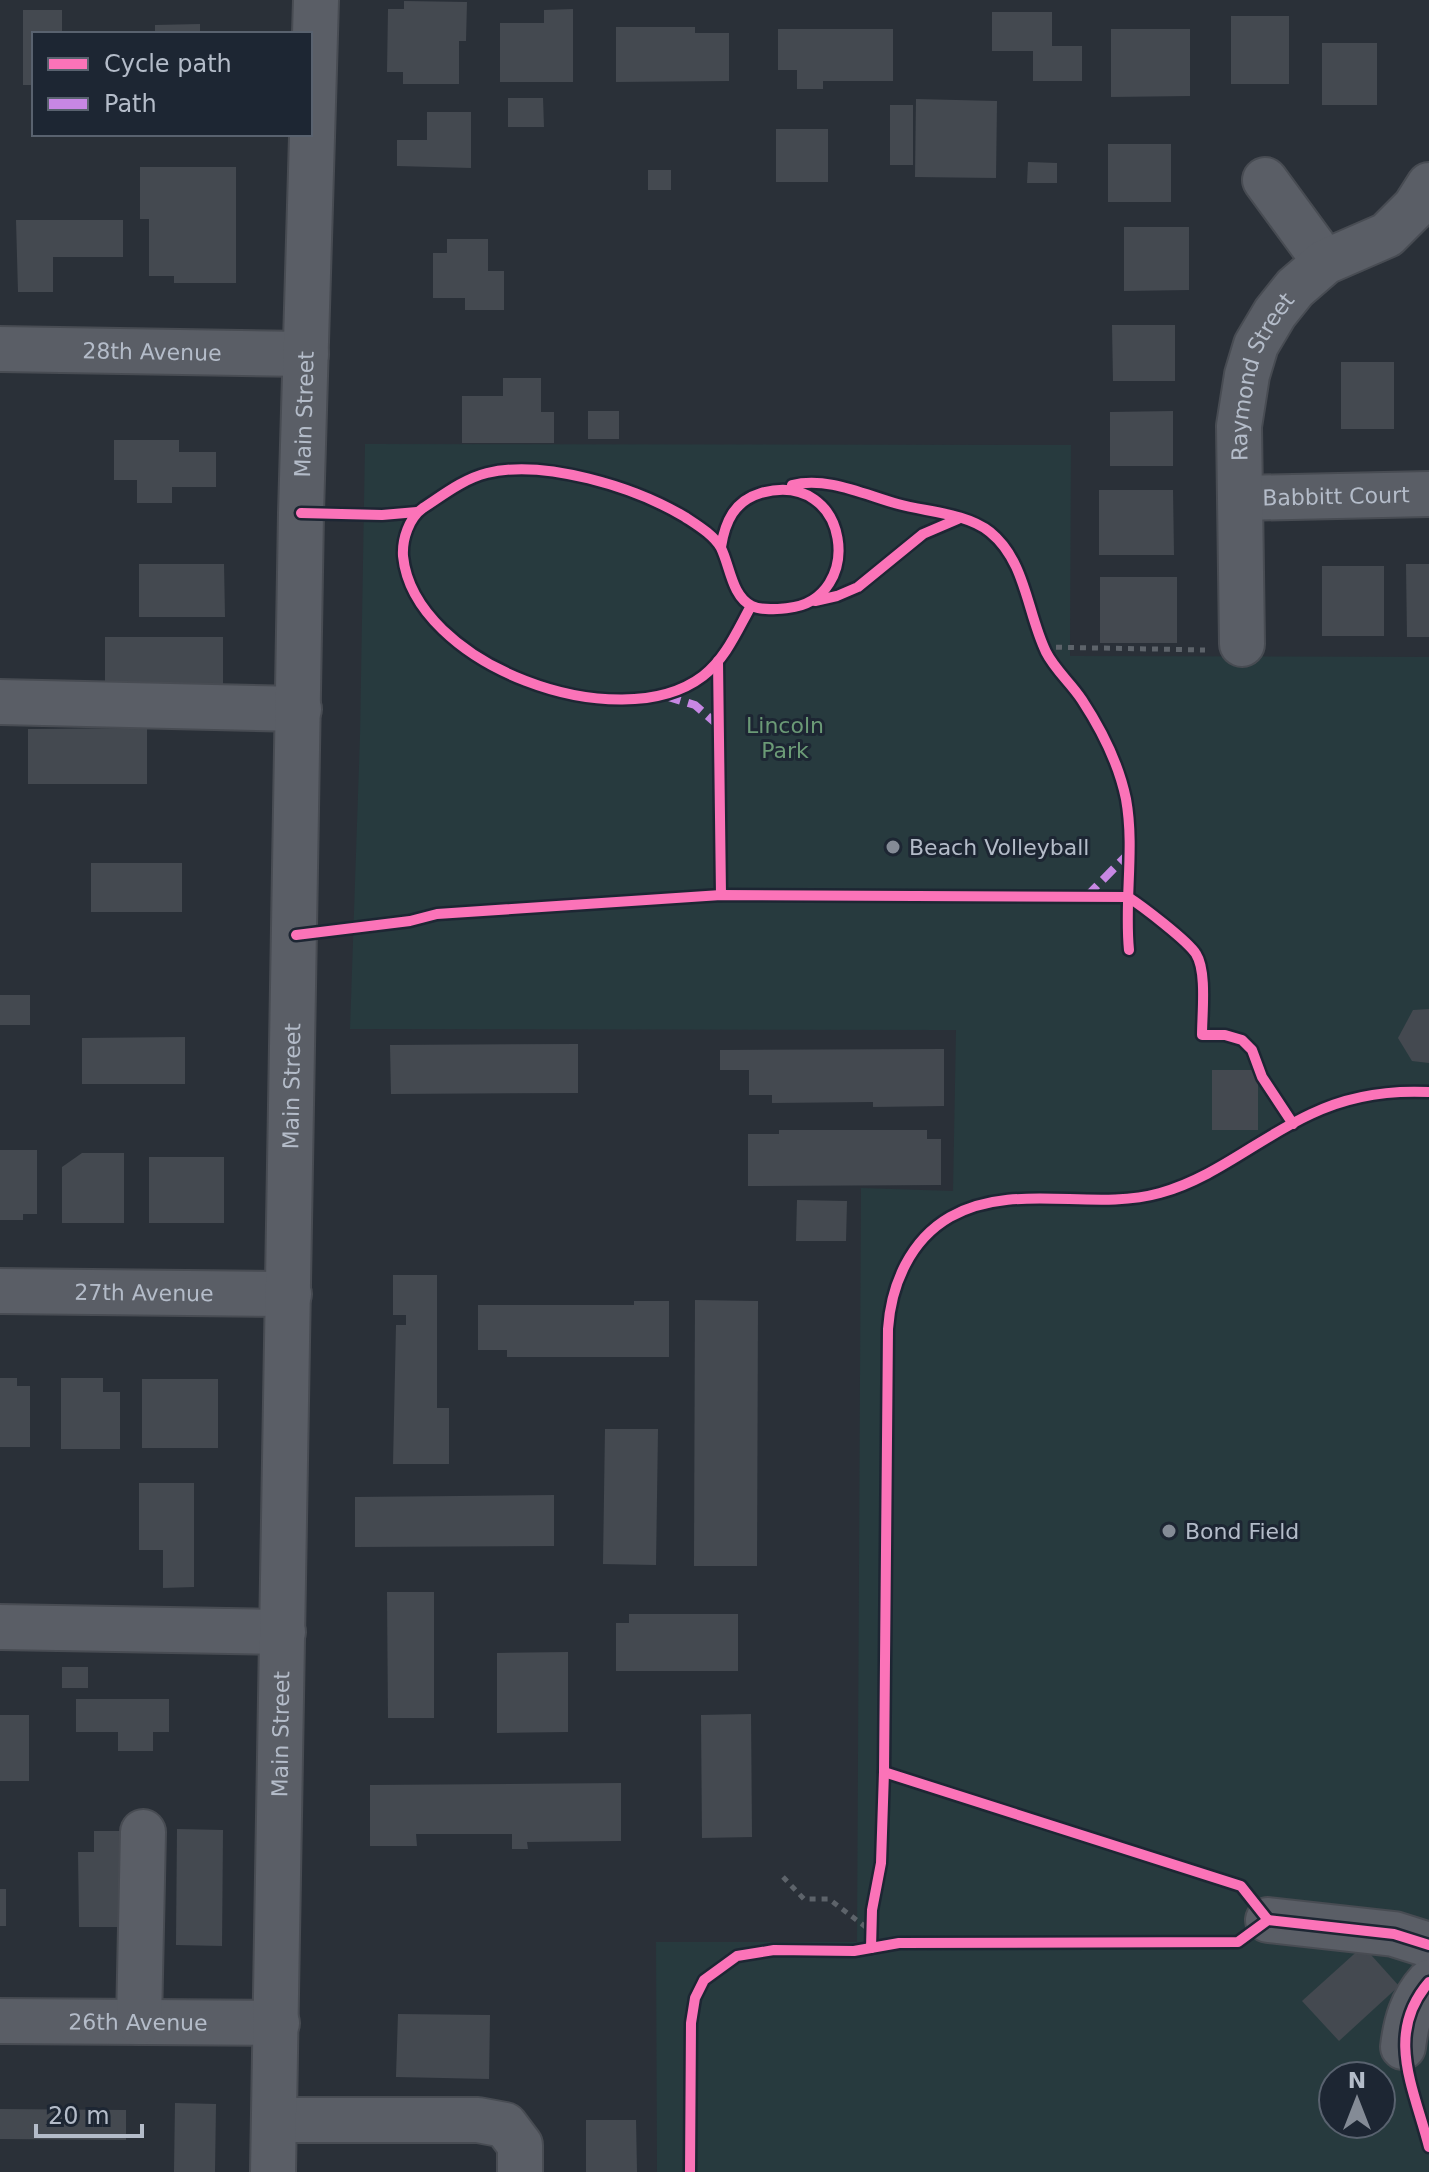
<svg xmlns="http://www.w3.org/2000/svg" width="1429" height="2172" viewBox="0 0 1429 2172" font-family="'DejaVu Sans',sans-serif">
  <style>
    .green { fill: #273a3e; fill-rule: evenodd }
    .building { fill: #444950 }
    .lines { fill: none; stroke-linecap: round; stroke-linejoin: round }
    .minor-casing { stroke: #484c53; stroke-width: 48 }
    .path { stroke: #5d636a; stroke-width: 5; stroke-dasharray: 6 6; stroke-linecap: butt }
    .minor { stroke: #5a5e66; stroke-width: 44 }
    .quiet { stroke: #c787e3; stroke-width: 8; stroke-dasharray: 16 8; stroke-linecap: butt }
    .cycleway-casing { stroke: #1d2633; stroke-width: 15 }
    .cycleway { stroke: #fb73b8; stroke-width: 10 }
    .poi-dot { fill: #848b96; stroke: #1d2633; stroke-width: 3 }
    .labels { text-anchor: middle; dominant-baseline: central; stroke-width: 6; stroke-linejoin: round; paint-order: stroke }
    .street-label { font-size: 22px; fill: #b4bcc9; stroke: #1d2633 }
    .park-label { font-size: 22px; fill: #6b9a76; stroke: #1d2633 }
    .poi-label { font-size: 22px; fill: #b4bcc9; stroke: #1d2633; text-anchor: start }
  </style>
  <rect width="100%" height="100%" fill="#2a3038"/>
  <path class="green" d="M365 444 1071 445 1070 656 1429 657V2172H657L656 1942H857L861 1188 953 1191 956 1030 350 1029 360 736ZM1333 2076H1381V2124H1333Z"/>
  <g class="building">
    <polygon points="404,1 467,2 466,41 459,41 459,84 403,84 403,72 387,72 388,9 404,9"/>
    <polygon points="573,9 573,82 500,82 500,23 544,23 544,10"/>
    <polygon points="23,10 62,10 62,34 34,34 34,85 23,85"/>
    <polygon points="992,12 1052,12 1052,46 1082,46 1082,81 1033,81 1033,51 992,51"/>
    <rect x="1231" y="16" width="58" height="68"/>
    <polygon points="200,24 200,34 155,34 155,25"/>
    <polygon points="616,27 695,27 695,33 729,33 729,81 616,82"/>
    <polygon points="778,29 893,29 893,81 823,81 823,89 797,89 797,70 778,70"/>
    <polygon points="1111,29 1190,29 1190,96 1111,97"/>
    <rect x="1322" y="43" width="55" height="62"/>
    <polygon points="508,98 543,98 544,127 508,127"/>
    <polygon points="916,99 997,101 996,178 915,177"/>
    <rect x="890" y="105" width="23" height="60"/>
    <polygon points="427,112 471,112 471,168 397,166 397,140 427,140"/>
    <rect x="776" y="129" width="52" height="53"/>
    <rect x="1108" y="144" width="63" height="58"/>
    <polygon points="1028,162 1057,163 1057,183 1027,183"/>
    <polygon points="140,167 236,167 236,283 174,283 174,276 149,276 149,219 140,219"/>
    <rect x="648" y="170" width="23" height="20"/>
    <polygon points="16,220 123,220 123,257 53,257 53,292 18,292"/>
    <polygon points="1124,227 1189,227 1189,290 1124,291"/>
    <polygon points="447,239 488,239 488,271 504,271 504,310 465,310 465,298 433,298 433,253 447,253"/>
    <polygon points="1112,325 1175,325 1175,381 1113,381"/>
    <rect x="1341" y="362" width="53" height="67"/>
    <polygon points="503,378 541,378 541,412 554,412 554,443 462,443 462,396 503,396"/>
    <rect x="588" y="411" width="31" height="28"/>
    <polygon points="1173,411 1173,466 1110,466 1110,412"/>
    <polygon points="114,440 179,440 179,452 216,452 216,487 172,487 172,503 137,503 137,480 114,480"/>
    <polygon points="1099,490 1173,490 1174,555 1099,555"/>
    <polygon points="139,564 224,564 225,617 139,617"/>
    <polygon points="1406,564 1429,564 1429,637 1407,637"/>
    <rect x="1322" y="566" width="62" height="70"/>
    <rect x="1100" y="577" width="77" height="66"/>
    <rect x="105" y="637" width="118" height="52"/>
    <polygon points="147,728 147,784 28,784 28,729"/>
    <rect x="91" y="863" width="91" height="49"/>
    <rect x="0" y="995" width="30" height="30"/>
    <polygon points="1429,1009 1429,1063 1412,1061 1398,1038 1413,1010"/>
    <polygon points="185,1037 185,1084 82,1084 82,1038"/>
    <polygon points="578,1044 578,1093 391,1094 390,1045"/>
    <polygon points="944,1049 944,1106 873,1107 873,1102 772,1103 772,1095 749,1095 749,1070 720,1070 720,1050"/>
    <rect x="1212" y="1070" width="46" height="60"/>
    <polygon points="779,1130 927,1130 927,1139 941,1139 941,1185 748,1186 748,1134 779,1134"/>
    <polygon points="0,1150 37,1150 37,1214 23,1214 23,1220 0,1220"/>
    <polygon points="82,1153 124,1153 124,1223 62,1223 62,1167"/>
    <rect x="149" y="1157" width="75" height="66"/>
    <polygon points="797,1200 847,1201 846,1241 796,1241"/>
    <polygon points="393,1275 437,1275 437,1408 449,1408 449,1464 393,1464 396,1325 406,1325 406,1315 393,1315"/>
    <polygon points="695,1300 758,1301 757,1566 694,1566"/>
    <polygon points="634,1301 669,1301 669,1357 507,1357 507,1350 478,1350 478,1305 634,1305"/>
    <polygon points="0,1378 17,1378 17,1386 30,1386 30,1447 0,1447"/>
    <polygon points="61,1378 103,1378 103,1392 120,1392 120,1449 61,1449"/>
    <rect x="142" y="1379" width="76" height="69"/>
    <polygon points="605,1429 658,1429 656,1565 603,1564"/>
    <polygon points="139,1483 194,1483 194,1587 163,1588 163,1550 139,1550"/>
    <polygon points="554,1495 554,1546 355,1547 355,1497"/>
    <polygon points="387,1592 434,1592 434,1718 388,1718"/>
    <polygon points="629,1614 738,1614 738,1671 616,1671 616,1623 629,1623"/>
    <polygon points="568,1652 568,1732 497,1733 497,1653"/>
    <rect x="62" y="1667" width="26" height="21"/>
    <polygon points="76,1699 169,1699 169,1732 153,1732 153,1751 118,1751 118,1732 76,1732"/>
    <polygon points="751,1714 752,1837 702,1838 701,1715"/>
    <rect x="0" y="1715" width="29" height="66"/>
    <polygon points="621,1783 621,1841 527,1842 528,1849 512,1849 512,1834 416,1834 417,1846 370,1846 370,1785"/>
    <polygon points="177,1829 223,1830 222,1946 176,1945"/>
    <polygon points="94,1831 124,1831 124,1927 79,1927 78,1852 94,1852"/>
    <rect x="0" y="1889" width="6" height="37"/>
    <polygon points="1363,1946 1399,1986 1339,2041 1302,2001"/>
    <polygon points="398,2014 490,2015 489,2079 396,2077"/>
    <polygon points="175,2103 216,2104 215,2172 174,2172"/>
    <polygon points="0,2109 126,2110 126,2140 0,2139"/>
    <polygon points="586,2120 636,2120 637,2172 586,2172"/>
  </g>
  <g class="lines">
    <g class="minor-casing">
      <g id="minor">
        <polyline points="1265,180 1325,262"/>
        <path id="s1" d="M0 349 306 354"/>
        <path id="s2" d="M1242 498 1429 494"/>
        <path id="s3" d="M1242 644 1239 426 1247 375 1256 345 1275 313 1295 288 1325 262 1387 235 1415 207 1429 185"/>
        <polyline points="0,702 299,709"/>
        <path id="s4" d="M0 1291 289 1294"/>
        <polyline points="0,1627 283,1632"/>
        <polyline points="1268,1920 1394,1934 1429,1945"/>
        <path id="s5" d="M0 2021 277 2023"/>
        <polyline points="139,2022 143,1832"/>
        <path d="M1403 2047C1406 2022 1412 2001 1429 1982"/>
        <polyline points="275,2120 478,2120 505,2125 520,2145 520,2172"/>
        <path id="s6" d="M273 2172 301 513 316 0"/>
      </g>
    </g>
    <g class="path">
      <polyline points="1044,647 1205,650"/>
      <polyline points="783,1877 804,1899 829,1899 871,1931"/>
    </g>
    <use href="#minor" class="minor"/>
    <g class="quiet">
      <polyline points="665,696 695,705 719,726"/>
      <polyline points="1086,897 1128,854"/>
    </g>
    <g class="cycleway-casing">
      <g id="cycleway">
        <path d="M792 485C827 476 865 495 898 504 927 512 966 513 990 532 1026 561 1027 613 1046 652 1055 670 1071 683 1082 700 1101 729 1119 765 1126 799 1135 849 1124 900 1129 950"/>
        <polyline points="301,513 382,515 417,512"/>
        <path d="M721 547C725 522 734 501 761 493 851 468 866 600 788 608 778 609 762 611 752 606 732 597 730 566 721 548 714 535 697 525 685 517 635 487 544 459 487 473 463 479 443 495 423 508 409 518 402 539 403 556 414 665 619 740 703 676 726 658 737 631 751 606"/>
        <polyline points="815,601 837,596 858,587 923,534 958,519"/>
        <polyline points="718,661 721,895"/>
        <path d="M296 935 410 921 437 914 721 895 1128 897C1142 906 1188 941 1196 954 1207 971 1202 1014 1202 1035H1225L1242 1040 1252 1050 1262 1077 1293 1124"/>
        <polyline points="884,1772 1241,1886 1268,1920"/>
        <path d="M871 1948 872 1910 881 1863 884 1772 888 1329C891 1285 910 1240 950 1217 1014 1181 1092 1212 1160 1193 1215 1178 1259 1138 1311 1114 1348 1096 1388 1090 1429 1092"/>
        <path d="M1429 1982C1384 2034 1414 2088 1429 2147"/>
        <polyline points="690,2172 691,2023 695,1998 704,1980 737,1956 774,1950 854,1951 899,1943 1238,1942 1268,1920 1394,1934 1429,1945"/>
      </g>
    </g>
    <use href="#cycleway" class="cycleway"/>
  </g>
  <g class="poi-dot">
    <circle cx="893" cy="847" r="8"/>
    <circle cx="1169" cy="1531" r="8"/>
  </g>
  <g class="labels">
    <g class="street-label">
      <text stroke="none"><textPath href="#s1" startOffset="152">28th Avenue</textPath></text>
      <text stroke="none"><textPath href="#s3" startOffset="272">Raymond Street</textPath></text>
      <text stroke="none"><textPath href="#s6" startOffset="1758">Main Street</textPath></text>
      <text stroke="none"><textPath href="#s2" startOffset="94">Babbitt Court</textPath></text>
      <text stroke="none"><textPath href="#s6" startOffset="1086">Main Street</textPath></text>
      <text stroke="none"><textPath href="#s4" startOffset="144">27th Avenue</textPath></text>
      <text stroke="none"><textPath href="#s6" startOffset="438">Main Street</textPath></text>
      <text stroke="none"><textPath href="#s5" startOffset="138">26th Avenue</textPath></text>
    </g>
    <g class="park-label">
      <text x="785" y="725">Lincoln<tspan x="785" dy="25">Park</tspan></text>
    </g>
    <g class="poi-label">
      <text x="909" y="847">Beach Volleyball</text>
      <text x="1185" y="1531">Bond Field</text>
    </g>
  </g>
  <rect x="32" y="32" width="280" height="104" fill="#1d2633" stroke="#59626f" stroke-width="2"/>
  <rect x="48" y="58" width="40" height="12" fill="#fb73b8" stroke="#59626f" stroke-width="2"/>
  <text x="104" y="72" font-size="24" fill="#b4bcc9">Cycle path</text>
  <rect x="48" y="98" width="40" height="12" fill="#c787e3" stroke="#59626f" stroke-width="2"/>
  <text x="104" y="112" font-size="24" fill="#b4bcc9">Path</text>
  <g transform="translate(1357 2100)"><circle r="38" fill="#1d2633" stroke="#59626f" stroke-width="2"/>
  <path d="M0-6L14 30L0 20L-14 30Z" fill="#848b96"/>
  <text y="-12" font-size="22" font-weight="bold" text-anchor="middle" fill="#b4bcc9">N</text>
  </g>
  <path d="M36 2124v12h106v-12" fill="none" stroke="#b4bcc9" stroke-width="4"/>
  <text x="48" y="2124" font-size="24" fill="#b4bcc9" stroke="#1d2633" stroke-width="6" paint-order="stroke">20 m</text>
</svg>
